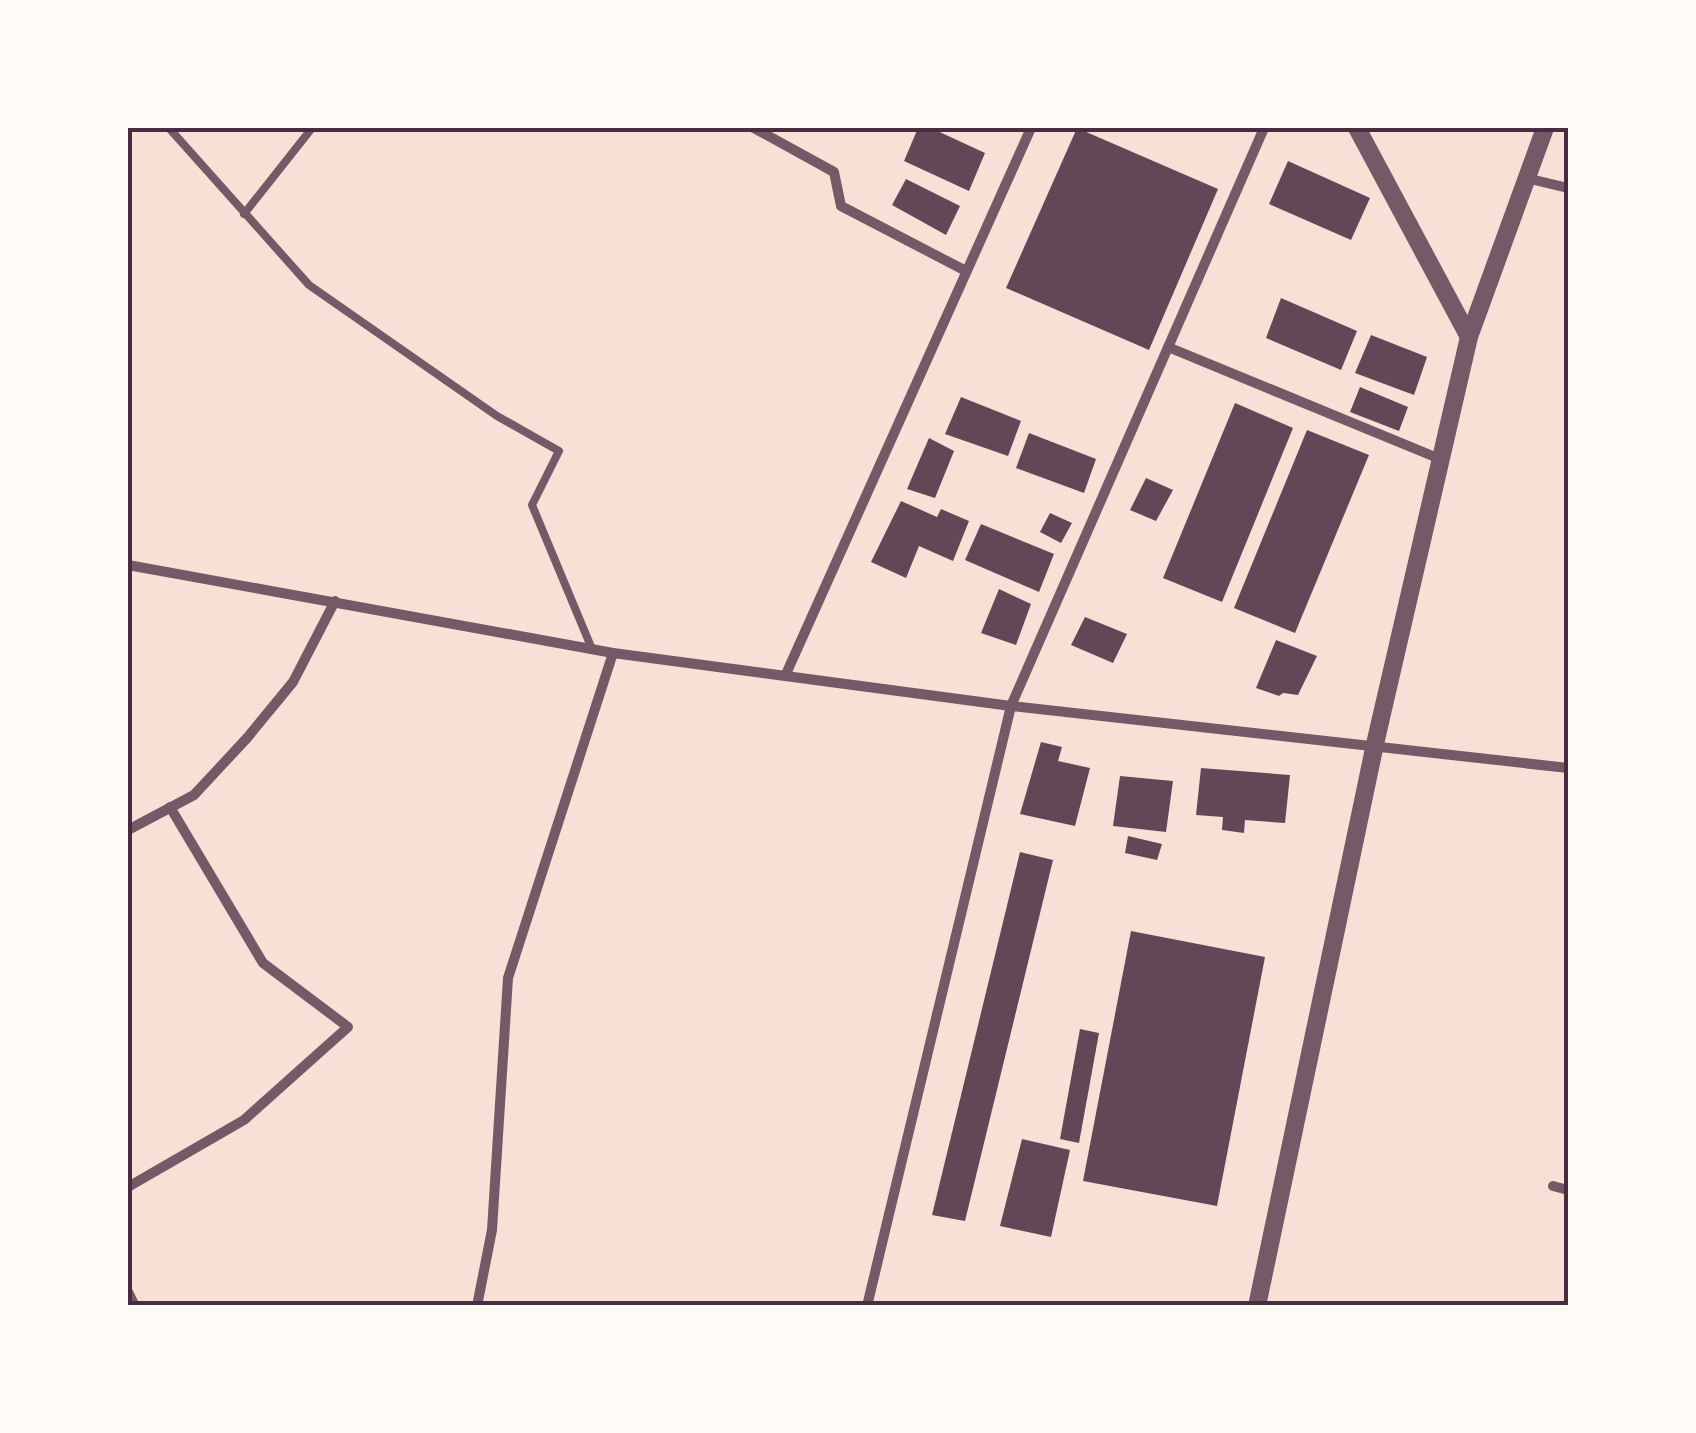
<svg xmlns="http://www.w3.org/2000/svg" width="1696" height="1433" viewBox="0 0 1696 1433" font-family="Figtree,sans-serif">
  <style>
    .building { fill: #644757 }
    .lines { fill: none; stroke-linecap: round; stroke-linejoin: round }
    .service { stroke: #755966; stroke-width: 8 }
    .minor { stroke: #755966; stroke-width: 10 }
    .tertiary { stroke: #755966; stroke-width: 18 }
    .neatline { fill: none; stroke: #4a2c40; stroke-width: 4 }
  </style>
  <rect width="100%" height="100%" fill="#f7e1d7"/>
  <g class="building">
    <polygon points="918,128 931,128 985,153 969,191 904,161"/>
    <polygon points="1077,128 1218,189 1149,350 1006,288"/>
    <polygon points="1288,161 1370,198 1351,240 1269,204"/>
    <polygon points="906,179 960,206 946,235 892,205"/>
    <polygon points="1281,298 1357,331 1341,370 1266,338"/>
    <polygon points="1371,335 1427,357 1414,395 1355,373"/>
    <polygon points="1360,387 1408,407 1399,431 1350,412"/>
    <polygon points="961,397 1021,421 1008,456 945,434"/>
    <polygon points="1235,403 1293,428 1222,602 1163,578"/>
    <polygon points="1307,430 1369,455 1295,633 1234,608"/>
    <polygon points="1029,433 1096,459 1084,493 1016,468"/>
    <polygon points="929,438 954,451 935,498 907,489"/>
    <polygon points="1146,478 1173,490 1156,521 1130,510"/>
    <polygon points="901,501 937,517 941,509 969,521 953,561 919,546 906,578 871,562"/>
    <polygon points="1050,513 1072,523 1061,543 1040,532"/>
    <polygon points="981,524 1054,554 1039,592 965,560"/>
    <polygon points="999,589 1031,604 1016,645 981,633"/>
    <polygon points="1085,617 1127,634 1113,663 1071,645"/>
    <polygon points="1276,640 1317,656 1298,695 1283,693 1279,696 1256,688"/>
    <polygon points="1041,742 1062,747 1058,761 1090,768 1075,826 1020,814"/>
    <polygon points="1201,768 1290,775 1285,823 1245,820 1244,833 1222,830 1223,817 1196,815"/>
    <polygon points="1120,776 1173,781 1166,832 1113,826"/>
    <polygon points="1128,836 1162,844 1157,860 1125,853"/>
    <polygon points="1020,852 1053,860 965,1221 932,1215"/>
    <polygon points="1131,931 1265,957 1217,1206 1083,1181"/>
    <polygon points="1080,1029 1099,1033 1079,1143 1060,1139"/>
    <polygon points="1022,1139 1070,1150 1051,1237 1000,1226"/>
  </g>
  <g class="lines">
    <g class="service">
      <polyline points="169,128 309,285 497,416 559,451 532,505 592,649"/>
      <polyline points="244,214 312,128"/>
    </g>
    <g class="minor">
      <polyline points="754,128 834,172 841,206 966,271"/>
      <polyline points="1526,178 1568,188"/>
      <polyline points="1168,347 1440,459"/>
      <polyline points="128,565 613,653 1011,706 1568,768"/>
      <polyline points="786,674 1031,128"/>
      <polyline points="128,830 194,795 247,738 293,682 335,601"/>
      <polyline points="1553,1186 1568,1190"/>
      <polyline points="128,1187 244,1120 348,1027 263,963 170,807"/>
      <polyline points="128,1292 135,1306"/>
      <polyline points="477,1306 492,1230 508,978 613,653"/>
      <polyline points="867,1306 1011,706 1264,128"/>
    </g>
    <g class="tertiary">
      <polyline points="1357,128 1469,337"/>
      <polyline points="1257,1306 1375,744 1469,337 1545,128"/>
    </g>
  </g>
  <rect width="1696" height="1433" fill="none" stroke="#fffaf5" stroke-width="260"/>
  <rect x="130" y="130" width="1436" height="1173" class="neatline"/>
</svg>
